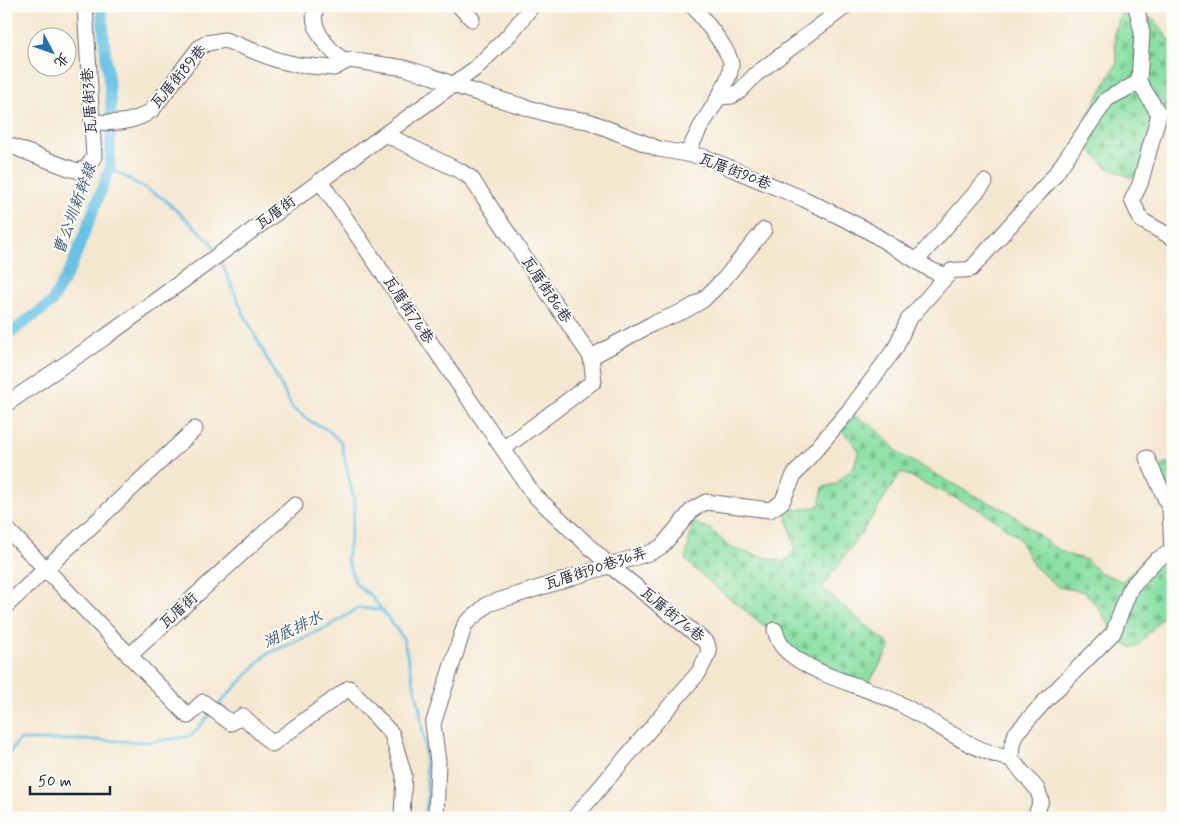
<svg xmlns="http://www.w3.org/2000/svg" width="1179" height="824" viewBox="0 0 1179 824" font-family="Mynerve,'LXGW WenKai TC',sans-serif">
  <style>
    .cemetery { fill: url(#cemetery-stones); stroke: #56816f }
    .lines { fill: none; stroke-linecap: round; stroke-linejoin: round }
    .stream { stroke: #68c2e5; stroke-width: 3 }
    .canal { stroke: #68c2e5; stroke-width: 11 }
    .minor-casing { stroke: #6c676f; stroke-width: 17 }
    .minor { stroke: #fff; stroke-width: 15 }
    .labels { text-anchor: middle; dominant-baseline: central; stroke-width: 4; stroke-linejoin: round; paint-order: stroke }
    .street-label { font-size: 15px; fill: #22223b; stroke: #fdfcf7 }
    .water-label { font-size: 16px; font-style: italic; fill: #3a5a76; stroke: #fdfcf7 }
  </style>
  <defs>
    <pattern id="cemetery-stones" width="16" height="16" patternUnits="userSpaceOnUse" patternTransform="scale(1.25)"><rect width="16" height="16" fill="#89e0a3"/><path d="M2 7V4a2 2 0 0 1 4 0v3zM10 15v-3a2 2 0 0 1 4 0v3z" fill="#76c08d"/></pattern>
  </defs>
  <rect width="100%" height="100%" fill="#fdfcf7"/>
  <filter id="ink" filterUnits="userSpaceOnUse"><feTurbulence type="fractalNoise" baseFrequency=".02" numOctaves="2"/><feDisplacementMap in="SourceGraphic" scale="10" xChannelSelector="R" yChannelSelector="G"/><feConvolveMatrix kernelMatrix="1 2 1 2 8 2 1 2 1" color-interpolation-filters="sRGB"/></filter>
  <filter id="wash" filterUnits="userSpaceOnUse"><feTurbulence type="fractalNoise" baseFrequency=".0096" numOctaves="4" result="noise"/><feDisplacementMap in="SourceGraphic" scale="20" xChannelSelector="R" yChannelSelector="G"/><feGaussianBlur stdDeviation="1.12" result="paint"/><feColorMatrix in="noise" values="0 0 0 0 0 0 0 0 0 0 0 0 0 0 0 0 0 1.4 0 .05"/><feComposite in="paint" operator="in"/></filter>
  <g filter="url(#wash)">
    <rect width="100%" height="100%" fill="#f4e7cf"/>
    <g class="cemetery">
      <polygon points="1123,9 1155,20 1173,45 1173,134 1158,132 1149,168 1131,178 1105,166 1077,134 1117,63 1114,33"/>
      <polygon points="855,416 873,426 901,455 975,496 1008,511 1055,548 1069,555 1087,560 1099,572 1122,581 1149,557 1173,547 1173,605 1136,648 1119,643 1100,610 1085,592 1058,587 1034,566 1018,537 982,511 901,472 869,522 822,588 891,646 867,686 827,675 719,590 685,560 693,522 712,530 730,548 784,562 795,550 783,502 797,510 819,506 823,487 836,484 854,466 859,450 839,427"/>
      <polygon points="1149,463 1173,464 1173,502"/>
    </g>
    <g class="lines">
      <g class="stream">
        <polyline points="110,168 164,199 210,241 216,252"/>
        <polyline points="220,259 243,312 293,409 310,421 328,430 341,442 355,505 347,560 356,584 372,597 382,610"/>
        <polyline points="216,707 267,654 328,627 358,608 382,610 403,638 419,705 424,739 428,798 424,818"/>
        <polyline points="6,758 19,740 94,740 149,742 191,736 211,713"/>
      </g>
      <polyline class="canal" points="6,336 51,303 71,268 110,168 111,104 101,6"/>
    </g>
  </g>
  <g filter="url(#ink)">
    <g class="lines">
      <g class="minor-casing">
        <g id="minor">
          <path d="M317 6C307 25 328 49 342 59L405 68 431 76 465 89 555 116 588 121 659 149 704 157 804 199 865 229 931 270 947 276"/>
          <polyline points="459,6 472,19"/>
          <polyline points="1136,6 1142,32 1139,82 1159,114 1140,184 1132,200 1141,220 1173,238"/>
          <polyline points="720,97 732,96 740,91 755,75 846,6"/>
          <path d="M92 122C115 123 133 124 152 110L199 48 207 43 225 40 277 60 298 65 334 68 349 60"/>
          <polyline points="6,144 71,169 80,171 87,167 94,157 85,6"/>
          <path d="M687 154C691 146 695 138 699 130 708 113 731 83 731 64 730 50 702 18 693 6"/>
          <polyline points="320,181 503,449 594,381 591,357 471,178 460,171 385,134"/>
          <polyline points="917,260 985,182"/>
          <polyline points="591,357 652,324 686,310 703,300 725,278 764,230"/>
          <polyline points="6,404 104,338 476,68 510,34 532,6"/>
          <polyline points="503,449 533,494 609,565 707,643 709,652 699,672 574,818"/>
          <polyline points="6,528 188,716 203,702 231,723 243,716 272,744 349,688 392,734 404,775 402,818"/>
          <polyline points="6,606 195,429"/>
          <path d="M775 630C779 644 782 648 794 657 826 680 867 686 902 705 939 724 969 750 1011 759"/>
          <polyline points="129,656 295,505"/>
          <path d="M436 818 438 762 433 724 465 624 488 604 652 552 662 546 693 509 706 502 770 510 782 502 794 475 852 407 896 347 908 320 951 271C957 269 964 271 971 269L1054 176 1107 99 1139 82"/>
          <polyline points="1035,818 1041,800 1037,789 1011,759 1012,745 1016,733 1045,701 1113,633 1131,587 1155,561 1172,551 1170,509 1147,458"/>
        </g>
      </g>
      <use href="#minor" class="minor"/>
    </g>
  </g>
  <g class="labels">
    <g class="street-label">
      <text transform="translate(179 77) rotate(-50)">瓦厝街89巷</text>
      <text transform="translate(90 101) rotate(-94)">瓦厝街3巷</text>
      <text transform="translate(735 172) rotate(21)">瓦厝街90巷</text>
      <text transform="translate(276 213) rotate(-36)">瓦厝街</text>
      <text transform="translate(546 290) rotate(56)">瓦厝街86巷</text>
      <text transform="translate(408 310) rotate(56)">瓦厝街76巷</text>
      <text transform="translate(596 569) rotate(-18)">瓦厝街90巷36弄</text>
      <text transform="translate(179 611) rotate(-42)">瓦厝街</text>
      <text transform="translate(672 615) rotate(39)">瓦厝街76巷</text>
    </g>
    <g class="water-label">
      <text transform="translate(75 209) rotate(-70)">曹公圳新幹線</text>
      <text transform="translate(293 630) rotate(-26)">湖底排水</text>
    </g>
  </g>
  <rect width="1179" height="824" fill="none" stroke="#fdfcf7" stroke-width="25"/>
  <g transform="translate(52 52) rotate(131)"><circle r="24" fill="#fdfcf7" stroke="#a5a5ac"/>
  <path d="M0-4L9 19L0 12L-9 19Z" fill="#1f6fb2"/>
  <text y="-8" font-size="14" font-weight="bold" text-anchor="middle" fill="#22223b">北</text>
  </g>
  <path d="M30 786v8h80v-8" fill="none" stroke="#22223b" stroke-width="2.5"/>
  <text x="38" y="786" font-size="15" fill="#22223b" stroke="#fdfcf7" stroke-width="4" paint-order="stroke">50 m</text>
</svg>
